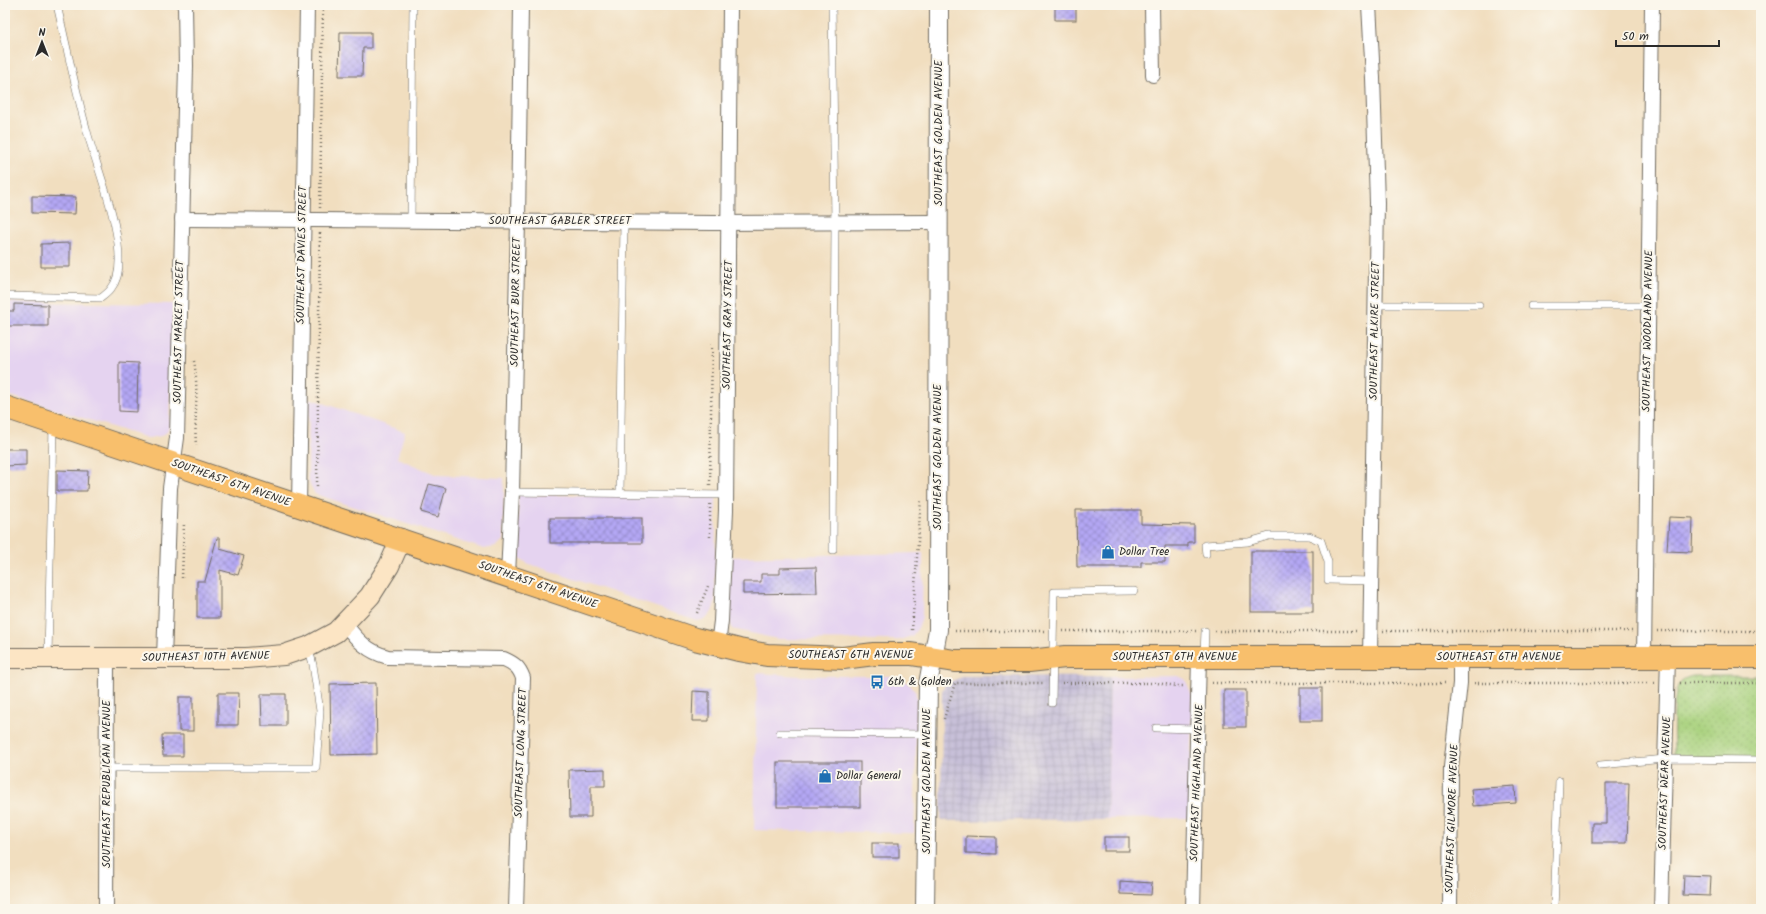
<svg xmlns="http://www.w3.org/2000/svg" width="1766" height="914" viewBox="0 0 1766 914" font-family="Kalam,sans-serif">
  <style>
    .built { fill: #e5d3f0 }
    .industrial { fill: url(#industrial-grid) }
    .grass { fill: url(#grass-dots); stroke: #6a7e54 }
    .building { fill: url(#building-cross-hatch) }
    .lines { fill: none; stroke-linecap: round; stroke-linejoin: round }
    .service-casing { stroke: #706a5f; stroke-width: 8 }
    .minor-casing { stroke: #706a5f; stroke-width: 16 }
    .tertiary-casing { stroke: #706a5f; stroke-width: 20 }
    .secondary-casing { stroke: #706a5f; stroke-width: 22 }
    .primary-casing { stroke: #706a5f; stroke-width: 24 }
    .path { stroke: #706a5f; stroke-width: 2.5; stroke-dasharray: 1 3; stroke-linecap: butt }
    .service { stroke: #fff; stroke-width: 7 }
    .minor { stroke: #fff; stroke-width: 14 }
    .tertiary { stroke: #fff; stroke-width: 18 }
    .secondary { stroke: #fce5c4; stroke-width: 20 }
    .primary { stroke: #f8bf6c; stroke-width: 22 }
    .labels { text-anchor: middle; dominant-baseline: central; stroke-width: 4; stroke-linejoin: round; paint-order: stroke }
    .street-label { font-size: 11px; fill: #2b2b2b; stroke: #fbf7ec }
    .poi-label { font-size: 11px; fill: #2b2b2b; stroke: #fbf7ec; text-anchor: start }
  </style>
  <defs>
    <pattern id="industrial-grid" width="8" height="8" patternUnits="userSpaceOnUse"><rect width="8" height="8" fill="#c7c0d8"/><path d="M0 4h8M4 0v8" fill="none" stroke="#aba5ba"/></pattern>
    <pattern id="grass-dots" width="8" height="8" patternUnits="userSpaceOnUse"><rect width="8" height="8" fill="#a8d17d"/><path d="M2 2h.1M6 6h.1" fill="none" stroke="#91b46c" stroke-width="1.8" stroke-linecap="round"/></pattern>
    <pattern id="building-cross-hatch" width="8" height="8" patternUnits="userSpaceOnUse"><rect width="8" height="8" fill="#b4a7f4"/><path d="M0 0l8 8M0 8l8-8" fill="none" stroke="#9388c6"/></pattern>
  </defs>
  <rect width="100%" height="100%" fill="#fbf7ec"/>
  <filter id="ink" filterUnits="userSpaceOnUse"><feTurbulence type="fractalNoise" baseFrequency=".025" numOctaves="2"/><feDisplacementMap in="SourceGraphic" scale="8" xChannelSelector="R" yChannelSelector="G"/><feConvolveMatrix kernelMatrix="1 2 1 2 8 2 1 2 1" color-interpolation-filters="sRGB"/></filter>
  <filter id="wash" filterUnits="userSpaceOnUse"><feTurbulence type="fractalNoise" baseFrequency=".012" numOctaves="4" result="noise"/><feDisplacementMap in="SourceGraphic" scale="16" xChannelSelector="R" yChannelSelector="G"/><feGaussianBlur stdDeviation="0.9" result="paint"/><feColorMatrix in="noise" values="0 0 0 0 0 0 0 0 0 0 0 0 0 0 0 0 0 1.4 0 .05"/><feComposite in="paint" operator="in"/></filter>
  <g filter="url(#wash)">
    <rect width="100%" height="100%" fill="#f1debf"/>
    <g class="built">
      <polygon points="9,302 173,304 169,426 167,432 161,436 148,438 8,395"/>
      <polygon points="309,398 405,432 397,458 437,475 504,478 503,540 496,547 484,549 315,494 308,480"/>
      <polygon points="518,495 716,496 715,603 712,612 706,619 697,621 527,563 520,558 518,551"/>
      <polygon points="923,553 922,617 918,628 912,636 899,640 778,639 732,629 730,621 730,557"/>
      <polygon points="757,673 798,676 891,676 902,679 915,689 917,701 914,833 754,830"/>
      <polygon points="1178,676 1185,679 1192,695 1190,818 1107,819 1110,677"/>
    </g>
    <polygon class="industrial" points="965,676 1110,677 1107,819 941,821 942,691 946,683"/>
    <path class="grass" d="M1693 676H1761V760L1674 759C1674 744 1672 694 1679 684 1682 679 1688 677 1693 676Z"/>
    <g id="blocks">
      <g class="building">
        <rect x="1055" y="5" width="21" height="15"/>
        <polygon points="340,32 371,32 371,48 363,48 362,76 339,76"/>
        <polygon points="32,196 76,197 75,214 32,213"/>
        <polygon points="70,243 70,267 41,267 41,244"/>
        <polygon points="14,304 48,305 48,326 5,326 5,311 14,311"/>
        <polygon points="119,362 138,363 137,412 119,411"/>
        <polygon points="5,449 26,449 26,465 5,466"/>
        <polygon points="57,470 88,471 87,491 57,491"/>
        <polygon points="429,484 446,488 438,517 421,512"/>
        <polygon points="1076,510 1141,510 1141,524 1194,525 1194,542 1188,542 1188,546 1165,546 1165,562 1141,562 1141,567 1077,567"/>
        <polygon points="1669,517 1693,518 1692,552 1667,551"/>
        <rect x="550" y="518" width="92" height="25"/>
        <polygon points="217,538 220,538 220,549 244,556 238,575 220,570 220,618 197,618 197,581 205,581"/>
        <rect x="1251" y="551" width="62" height="61"/>
        <polygon points="816,567 817,593 743,594 743,582 761,582 761,574 780,574 780,568"/>
        <polygon points="376,683 377,754 331,755 330,684"/>
        <rect x="1300" y="688" width="22" height="33"/>
        <rect x="1224" y="690" width="22" height="37"/>
        <polygon points="693,691 709,692 709,721 692,721"/>
        <polygon points="218,693 239,693 238,725 218,725"/>
        <polygon points="261,694 286,694 286,726 262,726"/>
        <rect x="179" y="697" width="14" height="34"/>
        <polygon points="162,735 183,735 183,756 163,756"/>
        <rect x="777" y="762" width="83" height="45"/>
        <polygon points="605,769 605,786 591,786 591,817 570,817 569,770"/>
        <polygon points="1606,783 1629,783 1627,843 1592,843 1592,823 1606,823"/>
        <polygon points="1515,786 1516,803 1473,806 1471,789"/>
        <polygon points="966,836 996,837 996,854 966,853"/>
        <rect x="1104" y="837" width="25" height="14"/>
        <rect x="872" y="843" width="27" height="14"/>
        <polygon points="1684,875 1711,876 1710,896 1683,895"/>
        <polygon points="1120,881 1152,883 1151,895 1120,894"/>
      </g>
    </g>
  </g>
  <g filter="url(#ink)">
    <use href="#blocks" fill-opacity="0" stroke="#706a5f" stroke-width="1"/>
    <g class="lines">
      <g class="service-casing">
        <g id="service">
          <polyline points="832,5 835,222 833,550"/>
          <polyline points="411,221 413,5"/>
          <path d="M5 296 101 298C109 292 114 287 117 277 127 241 98 171 88 135 76 92 67 48 57 5"/>
          <polyline points="1375,305 1479,305"/>
          <polyline points="1531,306 1648,306"/>
          <polyline points="512,492 726,495"/>
          <polyline points="620,493 624,222"/>
          <polyline points="1206,554 1205,545 1248,542 1269,536 1309,536 1321,541 1328,562 1328,580 1371,581"/>
          <polyline points="1204,654 1205,631"/>
          <polyline points="48,657 53,425"/>
          <polyline points="1052,703 1054,592 1134,591"/>
          <polyline points="1156,728 1198,729"/>
          <polyline points="780,733 926,734"/>
          <polyline points="1600,765 1665,759 1761,760"/>
          <polyline points="107,768 316,768 320,711 313,665 309,649"/>
          <polyline points="1554,909 1559,781"/>
        </g>
      </g>
      <g class="minor-casing">
        <g id="minor">
          <polyline points="1152,5 1153,75"/>
          <polyline points="1369,5 1373,78 1377,203 1370,657"/>
          <polyline points="182,219 714,223 938,222"/>
          <polyline points="299,506 307,5"/>
          <polyline points="508,575 512,492 518,221 521,5"/>
          <path d="M345 624C357 640 368 652 388 657L504 659C515 664 519 667 523 678L516 909"/>
          <polyline points="718,645 721,621 726,510 730,5"/>
          <polyline points="1644,657 1652,5"/>
          <polyline points="164,658 170,488 177,438 186,66 185,5"/>
          <polyline points="106,909 107,659"/>
          <polyline points="1193,909 1199,657"/>
          <polyline points="1450,909 1451,767 1460,683 1460,657"/>
          <polyline points="1661,909 1668,657"/>
        </g>
      </g>
      <g class="tertiary-casing">
        <polyline id="tertiary" points="925,909 928,684 938,630 939,5"/>
      </g>
      <g class="secondary-casing">
        <polyline id="secondary" points="5,658 246,658 284,655 308,647 336,632 370,596 389,566 401,539"/>
      </g>
      <g class="primary-casing">
        <polyline id="primary" points="5,407 695,639 739,650 767,655 793,656 843,658 874,654 911,654 955,661 1029,661 1065,657 1761,657"/>
      </g>
      <g class="path">
        <polyline points="320,208 323,5"/>
        <path d="M194 361C199 389 194 418 196 445"/>
        <polyline points="710,485 712,342"/>
        <polyline points="317,486 320,233"/>
        <polyline points="710,537 710,504"/>
        <polyline points="182,578 184,523"/>
        <polyline points="697,613 708,586"/>
        <polyline points="912,630 921,499"/>
        <polyline points="955,631 1044,631"/>
        <polyline points="1063,631 1196,631"/>
        <polyline points="1215,631 1358,631"/>
        <polyline points="1383,631 1632,631"/>
        <polyline points="1657,631 1761,631"/>
        <polyline points="1062,683 1157,683 1177,686 1185,686"/>
        <polyline points="1212,683 1447,683"/>
        <polyline points="1474,683 1655,683"/>
        <polyline points="1680,683 1761,683"/>
        <polyline points="944,719 955,683 1043,683"/>
      </g>
      <use href="#service" class="service"/>
      <use href="#minor" class="minor"/>
      <use href="#tertiary" class="tertiary"/>
      <use href="#secondary" class="secondary"/>
      <use href="#primary" class="primary"/>
    </g>
  </g>
  <defs>
    <g id="shop-bare" transform="scale(1.08)"><path d="M-5-2.5h2.3a2.7 3.5 0 0 1 5.4 0H5L5.5 6h-11ZM-1.5-2.5h3a1.5 2.3 0 0 0-3 0Z" fill="#1f6fb2" stroke="#fbf7ec" stroke-width="2.5" paint-order="stroke"/></g>
    <g id="bus-bare" transform="scale(1.08)"><path d="M-5-6H5V4H4V6H2V4H-2V6H-4V4H-5ZM-3.5-4V0h7V-4ZM-3.5 1.2v1.5H-2V1.2ZM2 1.2v1.5H3.5V1.2Z" fill="#1f6fb2" stroke="#fbf7ec" stroke-width="2.5" paint-order="stroke"/></g>
  </defs>
  <g fill-rule="evenodd">
    <use href="#shop-bare" x="1108" y="552"/>
    <use href="#bus-bare" x="877" y="682"/>
    <use href="#shop-bare" x="825" y="776"/>
  </g>
  <g class="labels">
    <g class="street-label">
      <text transform="translate(939 133) rotate(-90)">SOUTHEAST GOLDEN AVENUE</text>
      <text x="560" y="221">SOUTHEAST GABLER STREET</text>
      <text transform="translate(302 255) rotate(-89)">SOUTHEAST DAVIES STREET</text>
      <text transform="translate(516 302) rotate(-89)">SOUTHEAST BURR STREET</text>
      <text transform="translate(728 325) rotate(-89)">SOUTHEAST GRAY STREET</text>
      <text transform="translate(1375 331) rotate(-89)">SOUTHEAST ALKIRE STREET</text>
      <text transform="translate(1648 331) rotate(-89)">SOUTHEAST WOODLAND AVENUE</text>
      <text transform="translate(179 332) rotate(-89)">SOUTHEAST MARKET STREET</text>
      <text transform="translate(938 457) rotate(-90)">SOUTHEAST GOLDEN AVENUE</text>
      <text transform="translate(231 483) rotate(19)">SOUTHEAST 6TH AVENUE</text>
      <text transform="translate(538 585) rotate(19)">SOUTHEAST 6TH AVENUE</text>
      <text x="851" y="655">SOUTHEAST 6TH AVENUE</text>
      <text transform="translate(206 657) rotate(-1)">SOUTHEAST 10TH AVENUE</text>
      <text x="1175" y="657">SOUTHEAST 6TH AVENUE</text>
      <text x="1499" y="657">SOUTHEAST 6TH AVENUE</text>
      <text transform="translate(521 753) rotate(-88)">SOUTHEAST LONG STREET</text>
      <text transform="translate(927 781) rotate(-90)">SOUTHEAST GOLDEN AVENUE</text>
      <text transform="translate(1197 783) rotate(-88)">SOUTHEAST HIGHLAND AVENUE</text>
      <text transform="translate(1665 783) rotate(-88)">SOUTHEAST WEAR AVENUE</text>
      <text transform="translate(107 784) rotate(-90)">SOUTHEAST REPUBLICAN AVENUE</text>
      <text transform="translate(1452 819) rotate(-88)">SOUTHEAST GILMORE AVENUE</text>
    </g>
    <g class="poi-label">
      <text x="1119" y="552">Dollar Tree</text>
      <text x="888" y="682">6th &amp; Golden</text>
      <text x="836" y="776">Dollar General</text>
    </g>
  </g>
  <rect width="1766" height="914" fill="none" stroke="#fbf7ec" stroke-width="20"/>
  <g transform="translate(42 42)" stroke="#fbf7ec" stroke-width="3" paint-order="stroke">
  <path d="M0-3L7 15L0 10L-7 15Z" fill="#2b2b2b"/>
  <text y="-6" font-size="11" font-weight="bold" text-anchor="middle" fill="#2b2b2b">N</text>
  </g>
  <path d="M1616 40v6h103v-6" fill="none" stroke="#2b2b2b" stroke-width="2"/>
  <text x="1622" y="40" font-size="12" fill="#2b2b2b" stroke="#fbf7ec" stroke-width="3" paint-order="stroke">50 m</text>
</svg>
